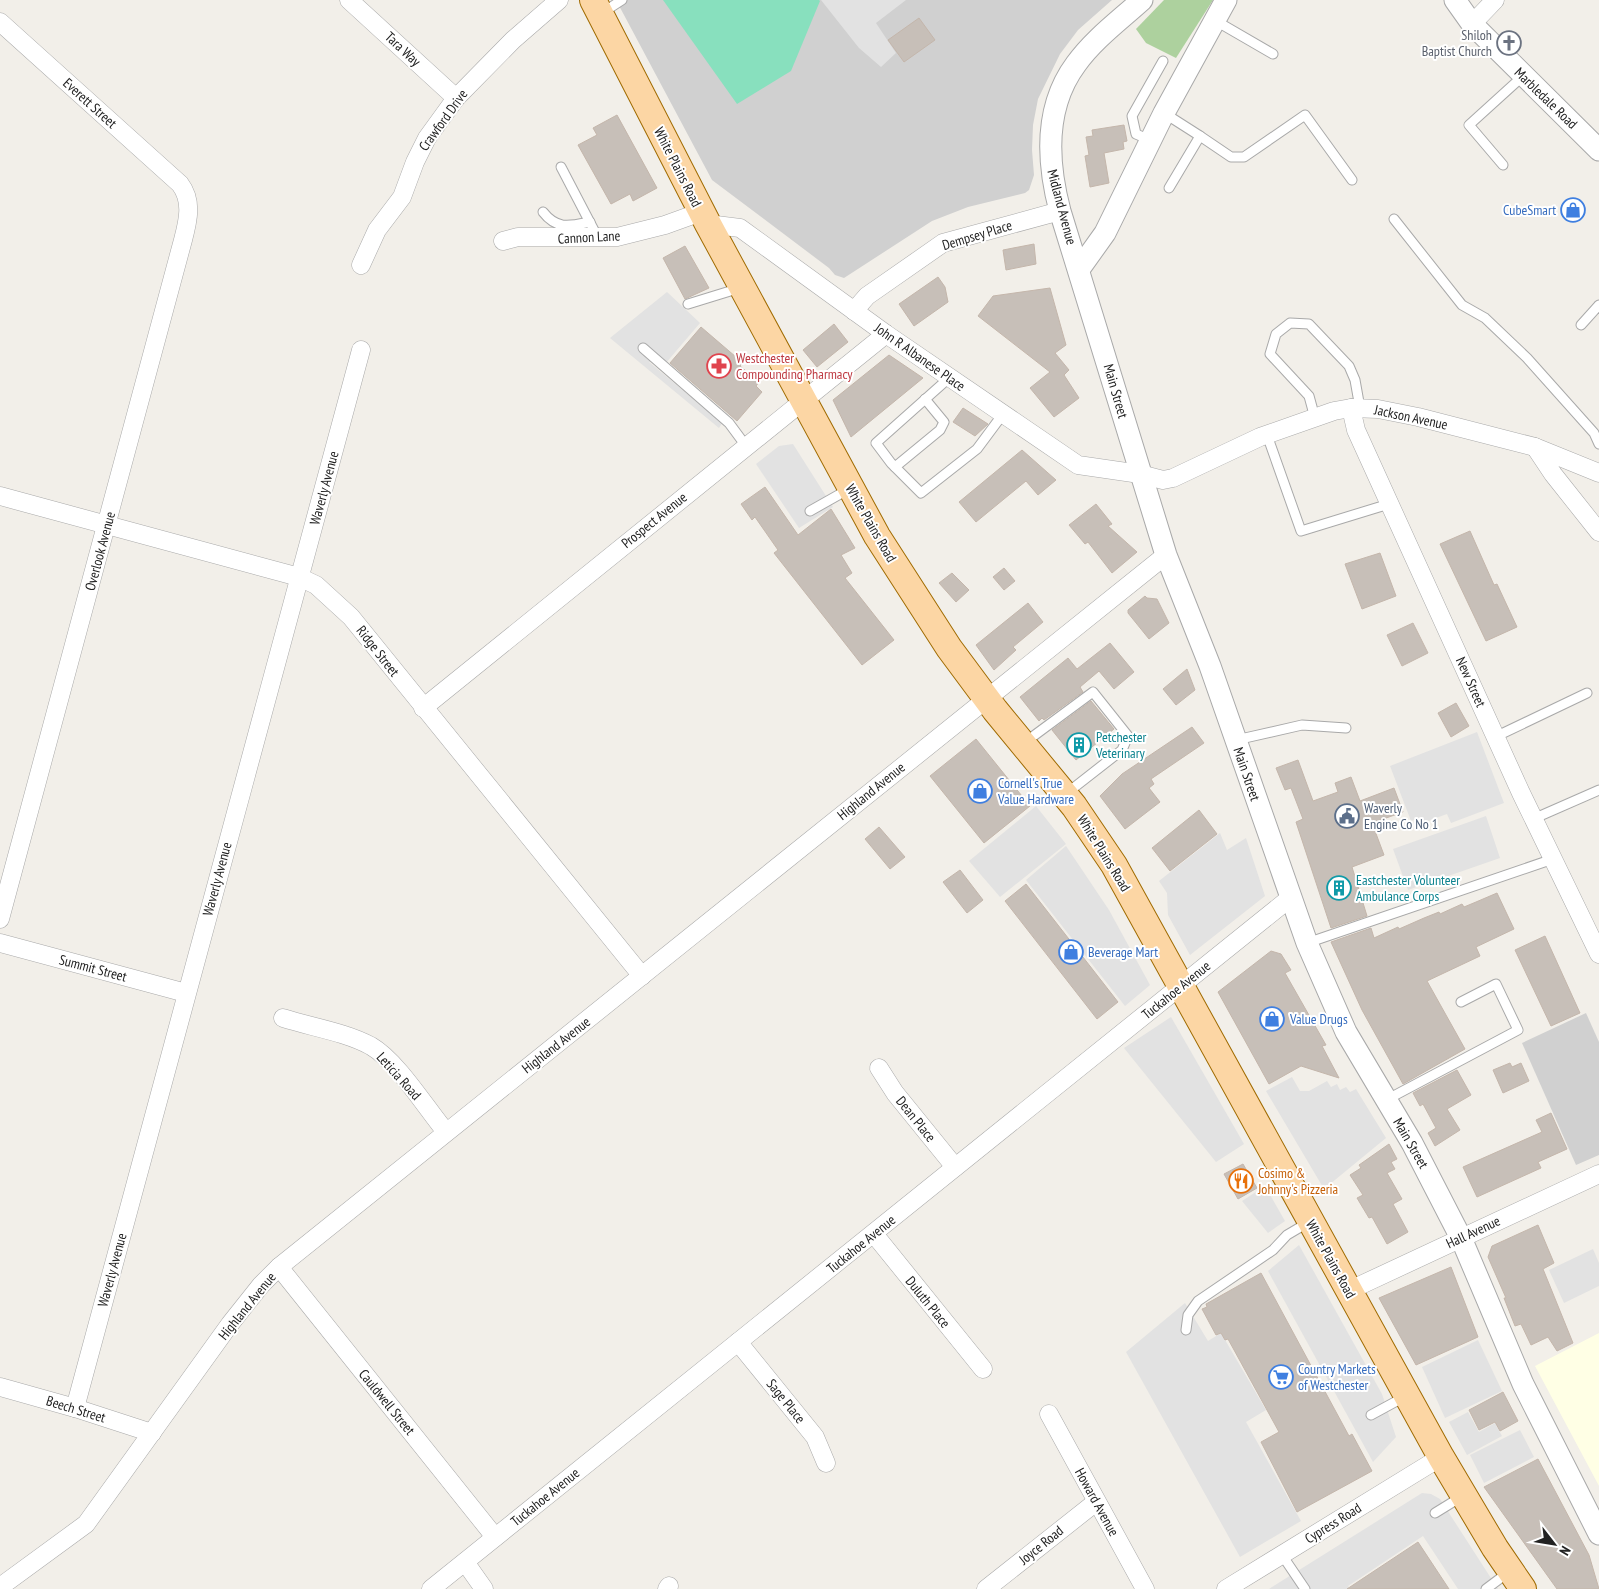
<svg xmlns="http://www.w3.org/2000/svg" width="1599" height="1589" viewBox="0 0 1599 1589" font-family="'PT Sans Narrow',sans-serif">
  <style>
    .education { fill: #ffffe5 }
    .religious { fill: #d0d0d0 }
    .forest { fill: #add19e }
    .pitch { fill: #88e0be }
    .parking { fill: #e2e2e2 }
    .building { fill: #c7bfb8; stroke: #c4b6ab }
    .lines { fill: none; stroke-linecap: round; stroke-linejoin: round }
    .service-casing { stroke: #a9a9a9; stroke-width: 11 }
    .minor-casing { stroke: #a9a9a9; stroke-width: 19 }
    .tertiary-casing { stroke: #a9a9a9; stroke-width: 23 }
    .primary-casing { stroke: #a06b00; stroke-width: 28 }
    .service { stroke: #fff; stroke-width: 9 }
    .minor { stroke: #fff; stroke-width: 18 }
    .tertiary { stroke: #fff; stroke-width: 21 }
    .primary { stroke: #fcd6a4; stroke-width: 26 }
    .labels { text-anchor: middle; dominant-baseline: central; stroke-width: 4; stroke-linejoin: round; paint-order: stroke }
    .worship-label { font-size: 14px; fill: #5b616d; stroke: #fff; text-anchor: end }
    .street-label { font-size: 14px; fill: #222; stroke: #fff }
    .shop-label { font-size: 14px; fill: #366cbe; stroke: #fff; text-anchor: start }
    .health-label { font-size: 14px; fill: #be3a42; stroke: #fff; text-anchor: start }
    .culture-label { font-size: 14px; fill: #0d838f; stroke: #fff; text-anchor: start }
    .service-label { font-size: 14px; fill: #4e5e75; stroke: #fff; text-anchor: start }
    .food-label { font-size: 14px; fill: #c56008; stroke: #fff; text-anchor: start }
  </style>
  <rect width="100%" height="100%" fill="#f2efe9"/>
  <polygon class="education" points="1599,1333 1599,1486 1535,1366"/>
  <g class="religious">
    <polygon points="616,0 1112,0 1078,30 1060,54 1038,99 1033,125 1032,150 1034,175 1029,190 1025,193 968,207 932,221 844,278 835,275 829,268 712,180"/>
    <polygon points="1586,1013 1599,1042 1599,1155 1576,1165 1522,1043"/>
  </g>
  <polygon class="forest" points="1164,0 1213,0 1176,58 1146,43 1136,29"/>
  <polygon class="pitch" points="663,0 819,0 820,1 791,71 737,104"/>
  <g class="parking">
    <polygon points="821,0 906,0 876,23 896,53 881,67 859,48"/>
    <polygon points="667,292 700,323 665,364 649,362 722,423 719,428 610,338"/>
    <polygon points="793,444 833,507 799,528 756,464 779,446"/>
    <polygon points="1477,732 1504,803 1451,823 1447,814 1422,823 1420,818 1411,821 1390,766"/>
    <polygon points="1036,806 1066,844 1000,897 969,861"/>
    <polygon points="1486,816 1500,858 1408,890 1393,849"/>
    <polygon points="1220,833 1227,850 1246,838 1265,896 1190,955 1168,915 1167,893 1159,881"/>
    <polygon points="1066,846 1109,910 1150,985 1125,1006 1026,880"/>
    <polygon points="1171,1017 1244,1144 1216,1162 1124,1048"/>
    <polygon points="1292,1077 1300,1091 1309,1091 1327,1081 1331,1087 1337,1084 1340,1090 1346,1087 1350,1092 1356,1089 1386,1138 1324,1189 1266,1091"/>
    <polygon points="1265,1186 1285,1221 1268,1233 1242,1201"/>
    <polygon points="1299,1245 1382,1394 1396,1437 1373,1462 1268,1271"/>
    <polygon points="1593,1249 1599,1263 1599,1286 1564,1303 1549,1270"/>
    <polygon points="1185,1303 1208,1341 1221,1333 1266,1410 1246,1422 1301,1521 1240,1557 1126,1352"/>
    <polygon points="1478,1340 1502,1391 1445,1418 1422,1367"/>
    <polygon points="1468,1412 1479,1432 1495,1423 1502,1436 1467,1455 1449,1422"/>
    <polygon points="1520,1430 1534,1457 1484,1483 1470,1455"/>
    <polygon points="1422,1493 1431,1494 1440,1499 1498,1589 1458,1589 1423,1536 1348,1586 1350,1589 1269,1589"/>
  </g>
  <g class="building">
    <polygon points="919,18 935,40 904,62 888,40"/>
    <polygon points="617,115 657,188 633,201 630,194 611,204 578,145 597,135 593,128"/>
    <polygon points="1124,125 1127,141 1123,142 1124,149 1104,153 1109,183 1090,187 1085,156 1089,155 1086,137 1093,136 1092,130"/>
    <polygon points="1034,244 1036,264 1006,270 1003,250"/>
    <polygon points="685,246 709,288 685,299 663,258"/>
    <polygon points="938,277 945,287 948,302 914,326 899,304"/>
    <polygon points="1050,288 1066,345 1055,353 1069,370 1064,375 1079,398 1054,417 1030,388 1050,372 978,316 993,296"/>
    <polygon points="834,324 848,342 817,367 803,350"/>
    <polygon points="701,327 743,363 740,366 759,382 756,386 762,392 737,421 670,363"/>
    <polygon points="889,355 923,378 851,437 833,400"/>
    <polygon points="963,408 988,424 975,436 953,422"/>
    <polygon points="1022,450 1056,480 1038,495 1026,481 976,522 959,502"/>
    <polygon points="765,487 798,535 831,509 855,548 841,555 852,573 845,578 894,640 862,665 774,553 778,550 755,517 752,520 741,504"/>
    <polygon points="1096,504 1112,524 1108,526 1137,552 1112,573 1088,542 1085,544 1069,525"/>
    <polygon points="1470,531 1494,585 1497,584 1517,627 1486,641 1440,544"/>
    <polygon points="1380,553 1396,596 1362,609 1345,564"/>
    <polygon points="1004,568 1015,581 1004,590 993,577"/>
    <polygon points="952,573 969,590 956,602 939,583"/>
    <polygon points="1145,596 1147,598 1157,599 1169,623 1149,639 1128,613 1128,610"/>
    <polygon points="1028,603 1043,622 1013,647 1016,650 994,670 976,645"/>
    <polygon points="1413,623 1428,653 1402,666 1387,635"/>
    <polygon points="1110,643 1134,672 1114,689 1099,671 1080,687 1083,692 1044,720 1042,718 1039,721 1020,697 1068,658 1077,669"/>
    <polygon points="1187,669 1195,690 1176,705 1163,689"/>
    <polygon points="1091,701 1114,729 1076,760 1052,730"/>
    <polygon points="1456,703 1469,726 1451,737 1438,713"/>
    <polygon points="1192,727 1204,743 1151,779 1154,784 1149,788 1160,802 1125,829 1100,796 1122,774"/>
    <polygon points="976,739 1030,806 984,843 930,776"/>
    <polygon points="1298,760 1313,801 1338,792 1335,783 1351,777 1360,801 1394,788 1403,812 1372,823 1384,855 1352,867 1367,916 1331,928 1296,822 1303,819 1291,788 1285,790 1276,768"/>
    <polygon points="1199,810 1217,834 1170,871 1152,848"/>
    <polygon points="879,827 905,857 890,869 865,839"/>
    <polygon points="960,870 983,900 967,913 943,882"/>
    <polygon points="1026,884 1118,1002 1097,1019 1005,901"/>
    <polygon points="1497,893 1514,929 1476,947 1480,956 1427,981 1465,1049 1403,1084 1362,1010 1331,942 1371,928 1374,938 1398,927 1399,929 1424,918 1439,912 1440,914 1462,904 1464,907 1476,902"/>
    <polygon points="1545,936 1580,1013 1551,1026 1515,950"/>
    <polygon points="1271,951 1281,954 1291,970 1285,973 1326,1045 1322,1046 1339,1078 1301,1066 1269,1084 1218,992"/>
    <polygon points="1510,1063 1512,1067 1521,1063 1529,1081 1503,1093 1493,1070"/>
    <polygon points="1457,1070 1471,1095 1447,1109 1460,1130 1435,1146 1428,1133 1436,1128 1423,1104 1420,1106 1413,1093"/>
    <polygon points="1551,1113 1567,1149 1538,1162 1541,1168 1477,1197 1463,1167 1542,1132 1536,1120"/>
    <polygon points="1389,1144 1397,1159 1391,1162 1395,1169 1387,1173 1402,1199 1393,1204 1408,1232 1387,1244 1372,1217 1369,1218 1357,1198 1363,1195 1350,1175 1361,1168 1359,1165"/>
    <polygon points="1243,1164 1257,1188 1238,1199 1224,1174"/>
    <polygon points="1538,1225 1554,1263 1543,1269 1573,1343 1557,1351 1548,1337 1531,1345 1521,1324 1515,1326 1504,1298 1506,1298 1488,1257 1492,1246"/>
    <polygon points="1451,1267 1478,1337 1416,1365 1379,1298"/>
    <polygon points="1261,1273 1349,1436 1352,1434 1372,1471 1297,1512 1261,1442 1279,1432 1228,1339 1225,1340 1221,1333 1216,1335 1202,1309 1207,1307 1206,1304"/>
    <polygon points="1503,1392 1518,1421 1500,1431 1495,1422 1479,1430 1469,1410"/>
    <polygon points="1538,1459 1589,1555 1599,1589 1557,1589 1484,1487"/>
    <polygon points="1418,1542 1449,1589 1347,1589"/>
  </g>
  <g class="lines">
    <g class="service-casing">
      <g id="service">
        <polyline points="602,13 622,0"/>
        <polyline points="1216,21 1273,54"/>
        <polyline points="1164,113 1200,136 1169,188"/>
        <polyline points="1200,136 1231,157 1244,157 1305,115 1352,180"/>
        <polyline points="1150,140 1136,134 1132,116 1163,61"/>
        <polyline points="1503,165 1469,125 1523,76"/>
        <polyline points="561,167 597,236"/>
        <path d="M543 212C557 230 570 226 590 222"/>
        <polyline points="1394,219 1462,305 1485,318 1527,358 1594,433 1599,444"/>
        <polyline points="688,304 740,288"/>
        <polyline points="1581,325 1599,305"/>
        <polyline points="643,348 729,423 746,446"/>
        <polyline points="949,378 876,443 891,463 921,493 977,449 1003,414"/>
        <polyline points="1315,418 1309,396 1270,354 1276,334 1290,323 1309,324 1349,366 1355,380 1360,408"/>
        <polyline points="1267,435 1301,531 1389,504"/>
        <polyline points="895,467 940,430 944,422 925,399"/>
        <polyline points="810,511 849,489"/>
        <polyline points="1495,737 1587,693"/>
        <polyline points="1236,740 1302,725 1346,728"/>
        <polyline points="1024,743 1093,692 1128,736 1122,750 1067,793"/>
        <polyline points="1533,819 1599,790"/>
        <polyline points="1307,943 1553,859"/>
        <polyline points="1386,1100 1518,1030 1496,984 1461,1002"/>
        <polyline points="1186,1330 1188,1315 1198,1301 1273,1250 1287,1235 1309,1222"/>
        <polyline points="1371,1415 1406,1396"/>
        <polyline points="1435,1513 1461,1497"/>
        <polyline points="1282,1555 1305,1589"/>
        <polyline points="1486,1589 1510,1571"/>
      </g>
    </g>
    <g class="minor-casing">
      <g id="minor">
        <polyline points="349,0 456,98"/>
        <path d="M0 22 180 184C193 201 188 221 183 240L0 919"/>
        <polyline points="1472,24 1495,0"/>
        <polyline points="708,224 740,228 886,334 1078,465 1140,474 1163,480 1173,478 1260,437 1334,411 1351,408 1378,409 1418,417 1535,447 1599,473"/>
        <polyline points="503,241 518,237 617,237 665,225 701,212"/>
        <polyline points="361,265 377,230 402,197 415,162 427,138 456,98 513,40 559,0"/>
        <polyline points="854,311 867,296 943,243 1060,211"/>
        <polyline points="1351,408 1356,430 1521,793 1599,954"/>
        <polyline points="1535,447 1553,474 1599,532"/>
        <polyline points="0,496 299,577 316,585 351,617 642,976"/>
        <polyline points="423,708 886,334"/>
        <polyline points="0,943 186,993"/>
        <path d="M283 1018C311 1027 345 1032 371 1046 397 1061 426 1108 446 1132"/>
        <polyline points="879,1068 895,1093 955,1167"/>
        <polyline points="874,1234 983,1369"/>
        <polyline points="279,1267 495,1537"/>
        <polyline points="1348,1291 1599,1174"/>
        <polyline points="738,1342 815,1437 826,1463"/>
        <polyline points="0,1387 75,1408 152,1433"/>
        <polyline points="75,1408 361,350"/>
        <polyline points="1049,1414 1145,1589"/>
        <polyline points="465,1562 484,1589"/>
        <polyline points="0,1587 86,1524 230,1324 261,1285 279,1267 1166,555"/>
        <polyline points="431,1589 1290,898"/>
        <polyline points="667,1589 669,1586"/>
        <polyline points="986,1589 1096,1502"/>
        <polyline points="1226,1589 1441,1457"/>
      </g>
    </g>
    <g class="tertiary-casing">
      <g id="tertiary">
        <path d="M1142 0C1120 20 1094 39 1076 64 1044 107 1047 162 1060 211L1166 555 1210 666 1307 943 1346 1032 1412 1143 1461 1238 1523 1384 1599 1534"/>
        <polyline points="1455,0 1472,24 1599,150"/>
        <polyline points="1080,268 1105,233 1164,113 1226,0"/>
      </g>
    </g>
    <g class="primary-casing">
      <polyline id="primary" points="593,0 708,224 877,536 949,648 995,710 1074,806 1114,865 1441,1457 1495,1548 1523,1589"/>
    </g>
    <use href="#service" class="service"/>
    <use href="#minor" class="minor"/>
    <use href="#tertiary" class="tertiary"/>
    <use href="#primary" class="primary"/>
  </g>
  <defs>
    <g id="church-ring" transform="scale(1.25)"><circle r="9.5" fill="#fff" stroke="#6b7280" stroke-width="1.5"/><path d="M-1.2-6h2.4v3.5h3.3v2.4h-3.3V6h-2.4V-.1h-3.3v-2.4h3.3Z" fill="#6b7280"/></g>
    <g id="shop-ring" transform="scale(1.25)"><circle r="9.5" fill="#fff" stroke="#3f7fe0" stroke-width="1.5"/><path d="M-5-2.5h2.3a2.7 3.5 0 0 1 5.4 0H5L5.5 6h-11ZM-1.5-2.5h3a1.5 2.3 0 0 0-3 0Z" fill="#3f7fe0"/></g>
    <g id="pharmacy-ring" transform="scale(1.25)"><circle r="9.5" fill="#fff" stroke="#e0444e" stroke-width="1.5"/><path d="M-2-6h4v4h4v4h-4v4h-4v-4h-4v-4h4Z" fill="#e0444e"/></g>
    <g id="building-ring" transform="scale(1.25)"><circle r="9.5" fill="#fff" stroke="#0f9aa8" stroke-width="1.5"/><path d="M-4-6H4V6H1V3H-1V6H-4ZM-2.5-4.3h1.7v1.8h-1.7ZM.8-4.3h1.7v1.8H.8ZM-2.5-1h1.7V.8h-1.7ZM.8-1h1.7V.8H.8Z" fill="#0f9aa8"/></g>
    <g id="civic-ring" transform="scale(1.25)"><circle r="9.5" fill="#fff" stroke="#5c6f8a" stroke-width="1.5"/><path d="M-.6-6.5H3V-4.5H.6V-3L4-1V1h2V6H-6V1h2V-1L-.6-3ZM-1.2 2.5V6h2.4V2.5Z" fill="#5c6f8a"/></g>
    <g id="restaurant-ring" transform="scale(1.25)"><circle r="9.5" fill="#fff" stroke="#e8710a" stroke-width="1.5"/><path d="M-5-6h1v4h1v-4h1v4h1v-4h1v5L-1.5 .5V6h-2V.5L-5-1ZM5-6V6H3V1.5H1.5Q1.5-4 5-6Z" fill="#e8710a"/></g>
    <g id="supermarket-ring" transform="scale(1.25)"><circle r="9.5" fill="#fff" stroke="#3f7fe0" stroke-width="1.5"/><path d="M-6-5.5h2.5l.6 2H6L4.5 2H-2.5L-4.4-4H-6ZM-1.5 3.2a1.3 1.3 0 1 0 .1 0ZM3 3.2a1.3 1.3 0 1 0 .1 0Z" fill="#3f7fe0"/></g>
  </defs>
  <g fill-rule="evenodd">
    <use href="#church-ring" x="1509" y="43"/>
    <use href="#shop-ring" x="1573" y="210"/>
    <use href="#pharmacy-ring" x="719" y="366"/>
    <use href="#building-ring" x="1079" y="745"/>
    <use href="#shop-ring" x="980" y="791"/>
    <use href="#civic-ring" x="1347" y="816"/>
    <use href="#building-ring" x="1339" y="888"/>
    <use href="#shop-ring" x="1071" y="952"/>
    <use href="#shop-ring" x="1272" y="1019"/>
    <use href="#restaurant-ring" x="1241" y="1181"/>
    <use href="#supermarket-ring" x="1281" y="1377"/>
  </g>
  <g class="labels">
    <g class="worship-label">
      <text x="1492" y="35">Shiloh<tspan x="1492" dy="16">Baptist Church</tspan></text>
    </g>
    <g class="street-label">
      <text transform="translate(403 49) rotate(43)">Tara Way</text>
      <text transform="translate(1546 98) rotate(44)">Marbledale Road</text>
      <text transform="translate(90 103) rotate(42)">Everett Street</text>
      <text transform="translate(443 120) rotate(-54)">Crawford Drive</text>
      <text transform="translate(678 167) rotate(63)">White Plains Road</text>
      <text transform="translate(1062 207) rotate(75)">Midland Avenue</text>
      <text transform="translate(977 235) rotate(-17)">Dempsey Place</text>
      <text transform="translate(589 237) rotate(-3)">Cannon Lane</text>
      <text transform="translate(920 357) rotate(35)">John R Albanese Place</text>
      <text transform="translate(1116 391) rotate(74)">Main Street</text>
      <text transform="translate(1411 417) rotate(12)">Jackson Avenue</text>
      <text transform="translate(324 488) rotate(-75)">Waverly Avenue</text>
      <text transform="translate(654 520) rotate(-39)">Prospect Avenue</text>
      <text transform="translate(871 523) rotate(60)">White Plains Road</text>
      <text transform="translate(100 551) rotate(-75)">Overlook Avenue</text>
      <text transform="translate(378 651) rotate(52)">Ridge Street</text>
      <text transform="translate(1471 682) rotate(66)">New Street</text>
      <text transform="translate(1247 774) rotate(71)">Main Street</text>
      <text transform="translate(871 791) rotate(-39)">Highland Avenue</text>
      <text transform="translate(1104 853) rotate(58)">White Plains Road</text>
      <text transform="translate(217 879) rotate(-75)">Waverly Avenue</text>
      <text transform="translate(93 968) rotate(15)">Summit Street</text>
      <text transform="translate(1176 990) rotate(-39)">Tuckahoe Avenue</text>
      <text transform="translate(556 1045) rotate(-38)">Highland Avenue</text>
      <text transform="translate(399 1076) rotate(48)">Leticia Road</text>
      <text transform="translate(916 1119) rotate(51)">Dean Place</text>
      <text transform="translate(1411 1143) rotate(60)">Main Street</text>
      <text transform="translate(1473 1232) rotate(-25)">Hall Avenue</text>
      <text transform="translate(861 1244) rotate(-39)">Tuckahoe Avenue</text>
      <text transform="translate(1331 1259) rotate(61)">White Plains Road</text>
      <text transform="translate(112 1270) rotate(-75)">Waverly Avenue</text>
      <text transform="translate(928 1302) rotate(51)">Duluth Place</text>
      <text transform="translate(247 1306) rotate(-51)">Highland Avenue</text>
      <text transform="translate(786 1401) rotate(51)">Sage Place</text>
      <text transform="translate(387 1402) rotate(51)">Cauldwell Street</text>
      <text transform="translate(76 1409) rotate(17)">Beech Street</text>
      <text transform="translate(545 1497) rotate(-39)">Tuckahoe Avenue</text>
      <text transform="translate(1097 1502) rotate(61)">Howard Avenue</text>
      <text transform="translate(1333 1523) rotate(-32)">Cypress Road</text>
      <text transform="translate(1041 1545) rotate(-39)">Joyce Road</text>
    </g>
    <g class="shop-label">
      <text x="1556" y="210" text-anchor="end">CubeSmart</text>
      <text x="998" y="783">Cornell's True<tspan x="998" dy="16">Value Hardware</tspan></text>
      <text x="1088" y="952">Beverage Mart</text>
      <text x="1290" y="1019">Value Drugs</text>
      <text x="1298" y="1369">Country Markets<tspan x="1298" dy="16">of Westchester</tspan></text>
    </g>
    <g class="health-label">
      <text x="736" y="358">Westchester<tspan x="736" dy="16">Compounding Pharmacy</tspan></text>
    </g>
    <g class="culture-label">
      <text x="1096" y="737">Petchester<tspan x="1096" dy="16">Veterinary</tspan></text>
      <text x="1356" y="880">Eastchester Volunteer<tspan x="1356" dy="16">Ambulance Corps</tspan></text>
    </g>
    <g class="service-label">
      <text x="1364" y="808">Waverly<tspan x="1364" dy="16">Engine Co No 1</tspan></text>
    </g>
    <g class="food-label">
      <text x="1258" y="1173">Cosimo &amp;<tspan x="1258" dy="16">Johnny's Pizzeria</tspan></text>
    </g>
  </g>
  <g transform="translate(1554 1544) rotate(121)" stroke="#ffffff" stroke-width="4" paint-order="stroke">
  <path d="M0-4L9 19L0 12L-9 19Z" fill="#222222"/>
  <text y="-8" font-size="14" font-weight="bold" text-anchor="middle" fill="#222222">N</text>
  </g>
</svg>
